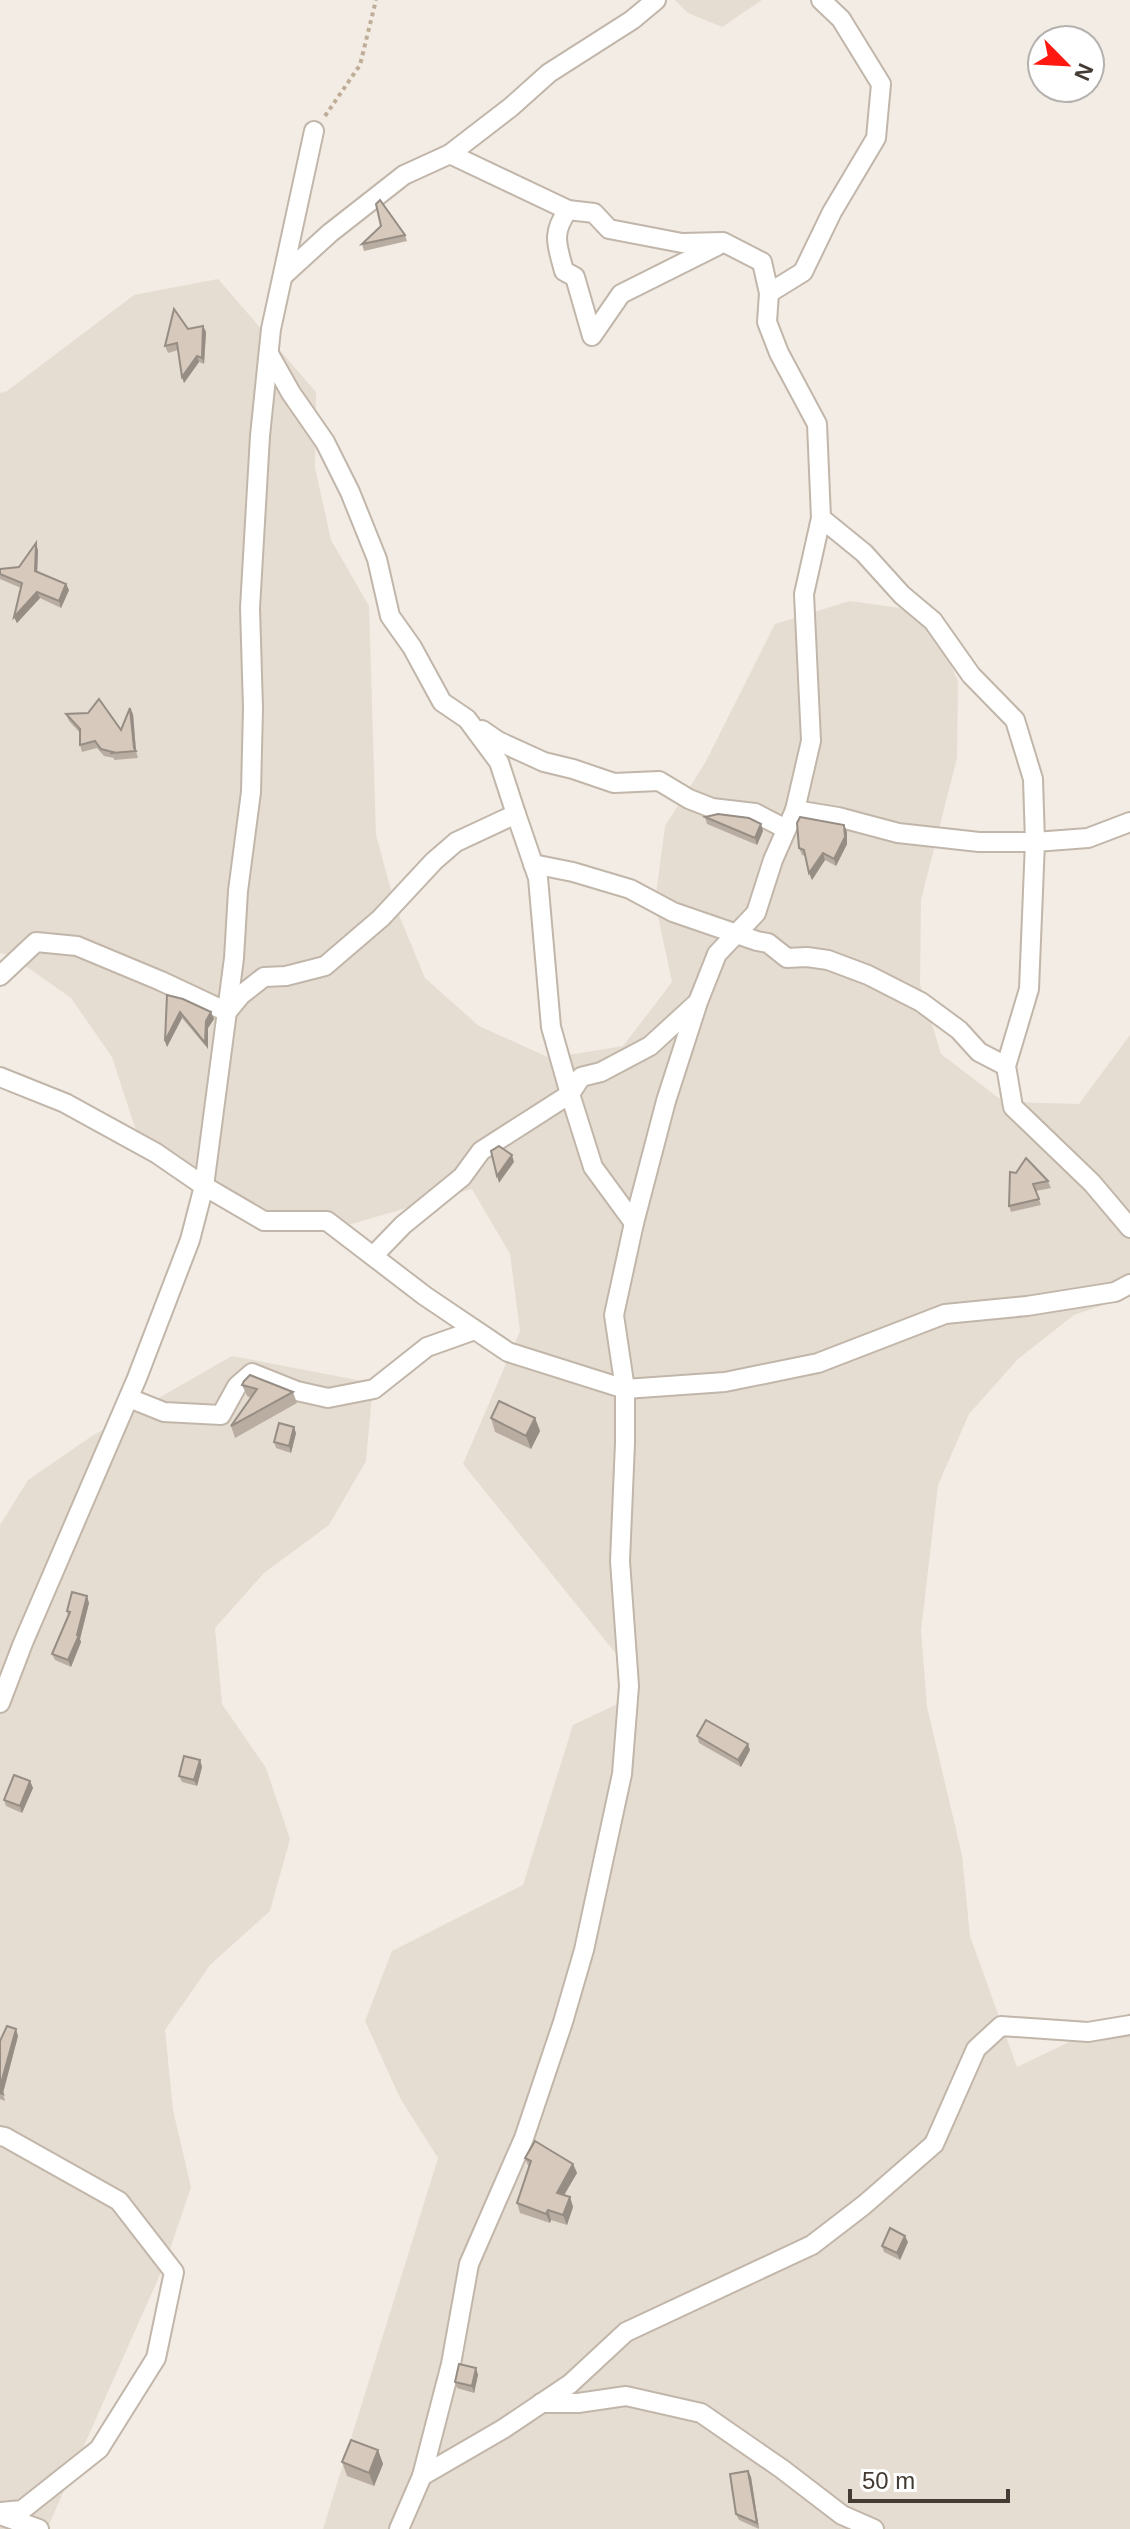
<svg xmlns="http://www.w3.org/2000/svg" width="1130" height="2529" viewBox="0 0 1130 2529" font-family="Arial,sans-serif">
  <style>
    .residential { fill: #e6ddd2 }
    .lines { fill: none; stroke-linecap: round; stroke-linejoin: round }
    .street-casing { stroke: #c1b6a9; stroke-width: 22 }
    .path { stroke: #c0ad97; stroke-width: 4; stroke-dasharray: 4 4; stroke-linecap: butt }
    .street { stroke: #fff; stroke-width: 18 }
    .wall { fill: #b9ada2 }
    .shaded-wall { fill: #968d84 }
    .building { fill: #d7c9bc; stroke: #968d84; stroke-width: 2 }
  </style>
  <rect width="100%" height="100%" fill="#f2ece4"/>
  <g class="residential">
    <polygon points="675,0 762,0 722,27 688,13"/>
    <polygon points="218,279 316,392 315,468 331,540 369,606 376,835 396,908 425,978 479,1026 550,1058 623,1046 672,982 655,902 665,826 705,763 775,624 850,601 929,612 958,682 957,758 921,900 920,984 941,1054 1004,1102 1079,1104 1130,1035 1130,1296 1074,1315 1018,1359 969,1414 938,1485 921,1631 927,1707 962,1855 970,1936 1017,2067 1130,2013 1130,2529 323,2529 438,2158 400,2098 365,2021 392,1951 523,1885 573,1725 632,1697 630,1671 463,1464 520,1331 510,1254 472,1189 324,1232 255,1205 141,1146 112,1057 71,998 10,955 0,953 0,393 7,391 134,295"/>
    <polygon points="232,1356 373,1383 366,1461 329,1525 264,1573 215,1628 222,1704 266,1768 290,1839 270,1911 210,1965 165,2030 173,2110 191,2187 166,2261 47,2529 0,2529 0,1525 28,1480 92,1436"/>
  </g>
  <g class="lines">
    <g class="street-casing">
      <g id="street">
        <polyline points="450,154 511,107 549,73 632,20 656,0"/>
        <path d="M568 210C551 234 557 244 564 271L575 277 592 336 621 294 717 246"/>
        <polyline points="285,274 330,233 404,175 450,154 568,210 594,213 609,229 682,243 723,242 762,262 769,293 767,322 779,353 817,424 821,518 804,594 811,741 795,810"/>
        <polyline points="769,293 803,272 832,212 876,138 881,84 841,19 821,0"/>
        <polyline points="821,518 864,553 902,595 933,621 971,675 1015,720 1033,779 1035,842 1088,838 1130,822"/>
        <polyline points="482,730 498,741 544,762 573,769 614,783 659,781 689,799 712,808 755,813 786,829"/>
        <polyline points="516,814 538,878 551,1027 570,1094 593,1167 634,1223"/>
        <polyline points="533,864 573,872 630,889 673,912 757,941 768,943 787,958 807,957 828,960 868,975 921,1002 959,1030 979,1052 1006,1066"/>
        <polyline points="0,976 36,942 77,946 161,981 227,1012 241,995 264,977 286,976 325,966 381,918 434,861 456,842 516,814 499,762 467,719 442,702 412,647 390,616 377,559 350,492 325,442 291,393 269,354"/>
        <polyline points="0,1077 65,1103 156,1153 204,1186 264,1221 327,1221 425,1296 508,1352 625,1389 725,1382 818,1363 945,1314 1027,1306 1115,1292 1130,1284"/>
        <polyline points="373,1256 403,1225 462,1177 481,1151 570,1094 581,1077 601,1072 650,1046 697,1003"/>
        <polyline points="129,1398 164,1412 221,1415 237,1386 252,1373 297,1391 328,1398 374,1389 427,1347 475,1330"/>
        <polyline points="0,1703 23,1643 137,1378 190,1240 204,1186 234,958 238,891 251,792 253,708 250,608 260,436 271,329 314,131"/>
        <polyline points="0,2136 5,2137 119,2201 174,2272 156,2358 99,2449 22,2510 0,2512"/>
        <polyline points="541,2403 578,2403 626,2396 701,2413 782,2469 842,2515 874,2529"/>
        <polyline points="422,2476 451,2364 469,2264 524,2138 563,2022 584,1950 622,1774 629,1686 620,1561 625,1443 625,1389 614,1315 634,1223 666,1101 698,1002 717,954 756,913 773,860 795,810 838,817 898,833 979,842 1035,842 1029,989 1006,1066 1013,1107 1092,1183 1130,1228"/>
        <polyline points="0,2515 39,2529"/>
        <polyline points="399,2529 422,2476 503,2429 570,2384 626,2332 812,2245 864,2205 934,2144 976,2049 1001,2026 1088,2032 1130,2025"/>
      </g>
    </g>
    <polyline class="path" points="325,116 360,65 376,0"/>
    <use href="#street" class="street"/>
  </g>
  <g class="wall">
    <polygon points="405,235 407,241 364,251 362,244"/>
    <polygon points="203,326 206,332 204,364 199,362 184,383 182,377 178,350 168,353 165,346 188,329"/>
    <polygon points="38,550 37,572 66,584 69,590 61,608 40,598 17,623 14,617 21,588 0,579 0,569 19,567"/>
    <polygon points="66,714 121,730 133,714 136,751 138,758 114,760 114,758 104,756 97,748 82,752 80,745 80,733 69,721"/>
    <polygon points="705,817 763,831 757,845 707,824"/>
    <polygon points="844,825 847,832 847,844 836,866 825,860 812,880 805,856 802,855 799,848"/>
    <polygon points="167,995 214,1019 208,1028 208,1049 182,1018 167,1047 165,1041"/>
    <polygon points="1016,1173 1048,1181 1051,1188 1036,1191 1041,1205 1011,1212 1009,1206"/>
    <polygon points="242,1385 293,1392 297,1403 235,1438 231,1426 251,1398 247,1396"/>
    <polygon points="491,1418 535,1418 540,1431 531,1449 495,1432"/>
    <polygon points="296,1433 291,1453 276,1448 274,1442"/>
    <polygon points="89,1603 80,1639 81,1642 71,1667 55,1660 52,1654 68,1616 67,1611"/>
    <polygon points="697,1736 750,1750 741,1767 699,1743"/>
    <polygon points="200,1760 202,1767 197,1786 182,1782 179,1776"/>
    <polygon points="30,1781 33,1788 22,1813 6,1806 4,1800"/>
    <polygon points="18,2036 3,2093 5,2101 0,2099 0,2041"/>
    <polygon points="525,2158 573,2164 577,2173 564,2195 570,2197 573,2207 567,2225 551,2220 550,2223 520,2213 517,2203 529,2168"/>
    <polygon points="908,2242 900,2260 884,2252 882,2246"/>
    <polygon points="476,2368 478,2375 474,2393 457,2388 455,2382"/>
    <polygon points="378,2450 383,2464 374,2486 347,2476 342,2462"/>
    <polygon points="748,2471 751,2477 759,2529 739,2520 736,2514"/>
  </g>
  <g class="shaded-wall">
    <polygon points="203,326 206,332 204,364 202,358"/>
    <polygon points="197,356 199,362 184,383 182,377"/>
    <polygon points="36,543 38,550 37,577 35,571"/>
    <polygon points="66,584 69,590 61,608 59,601"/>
    <polygon points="37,592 40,598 17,623 14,617"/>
    <polygon points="130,708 133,714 136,751 134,748"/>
    <polygon points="761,824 763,831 757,845 755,838"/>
    <polygon points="844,825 847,832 847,844 836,866 834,859"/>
    <polygon points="823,853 825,860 812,880 809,873"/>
    <polygon points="180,1012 182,1018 167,1047 165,1041"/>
    <polygon points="211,1012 214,1019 208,1028 208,1049 205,1043 206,1021"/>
    <polygon points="512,1155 514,1162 499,1183 497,1176"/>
    <polygon points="535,1418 540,1431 531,1449 526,1436"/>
    <polygon points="294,1427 296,1433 291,1453 289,1446"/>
    <polygon points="87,1596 89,1603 80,1639 81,1642 71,1667 68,1660 77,1635"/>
    <polygon points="748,1744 750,1750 741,1767 738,1760"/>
    <polygon points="200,1760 202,1767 197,1786 194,1780"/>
    <polygon points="30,1781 33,1788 22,1813 20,1806"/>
    <polygon points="16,2029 18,2036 3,2093 0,2087"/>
    <polygon points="573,2164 577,2173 560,2202 557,2193"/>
    <polygon points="570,2197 573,2207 567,2225 563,2215"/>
    <polygon points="548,2210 551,2220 550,2223 546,2214"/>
    <polygon points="905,2236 908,2242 900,2260 897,2253"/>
    <polygon points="476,2368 478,2375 474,2393 472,2386"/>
    <polygon points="378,2450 383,2464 374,2486 369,2473"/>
    <polygon points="748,2471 751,2477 759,2529 757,2523"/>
  </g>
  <g class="building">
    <polygon points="380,200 405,235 362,244 381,226 376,204"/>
    <polygon points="174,309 188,329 203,326 202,358 197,356 182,377 177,343 165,346"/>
    <polygon points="36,543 35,571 66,584 59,601 37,592 14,617 22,583 0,574 0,569 19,567"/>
    <polygon points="99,699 121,730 130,708 134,748 136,751 112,753 113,752 101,749 95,741 80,745 80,729 66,714 88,713"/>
    <polygon points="718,814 749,818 761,824 755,838 705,817"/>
    <polygon points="800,817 844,825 845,837 834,859 823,853 809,873 804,850 799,848 797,823"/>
    <polygon points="167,995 183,999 211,1012 206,1021 205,1043 180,1012 165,1041"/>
    <polygon points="499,1146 512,1155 497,1176 491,1151"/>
    <polygon points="1026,1158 1048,1181 1033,1184 1039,1199 1009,1206 1010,1172 1016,1173"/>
    <polygon points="250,1375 293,1392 231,1426 257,1389 242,1385 244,1381"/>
    <polygon points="499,1401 535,1418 526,1436 491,1418"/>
    <polygon points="279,1423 294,1427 289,1446 274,1442"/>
    <polygon points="72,1592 87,1596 77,1635 79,1635 68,1660 52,1654 70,1612 67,1611"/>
    <polygon points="706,1720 748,1744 738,1760 697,1736"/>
    <polygon points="184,1756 200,1760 194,1780 179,1776"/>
    <polygon points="14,1775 30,1781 20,1806 4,1800"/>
    <polygon points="7,2026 16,2029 0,2087 3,2094 0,2093 0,2041"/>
    <polygon points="535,2141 573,2164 557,2193 570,2197 563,2215 548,2210 546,2214 517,2203 531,2161 525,2158"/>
    <polygon points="890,2228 905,2236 897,2253 882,2246"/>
    <polygon points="459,2364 476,2368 472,2386 455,2382"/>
    <polygon points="351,2440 378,2450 369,2473 342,2462"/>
    <polygon points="748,2471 757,2523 736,2514 730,2474"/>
  </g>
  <g transform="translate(1066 64) rotate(114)"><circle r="38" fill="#ffffff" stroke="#b4b1ae" stroke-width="2"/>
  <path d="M0-6L14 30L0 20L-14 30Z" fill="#fe180f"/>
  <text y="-12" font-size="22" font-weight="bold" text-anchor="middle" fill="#443c34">N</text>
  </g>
  <path d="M850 2489v12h158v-12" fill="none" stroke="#443c34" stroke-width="4"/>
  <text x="862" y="2489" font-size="24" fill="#443c34" stroke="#ffffff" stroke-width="6" paint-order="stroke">50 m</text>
</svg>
